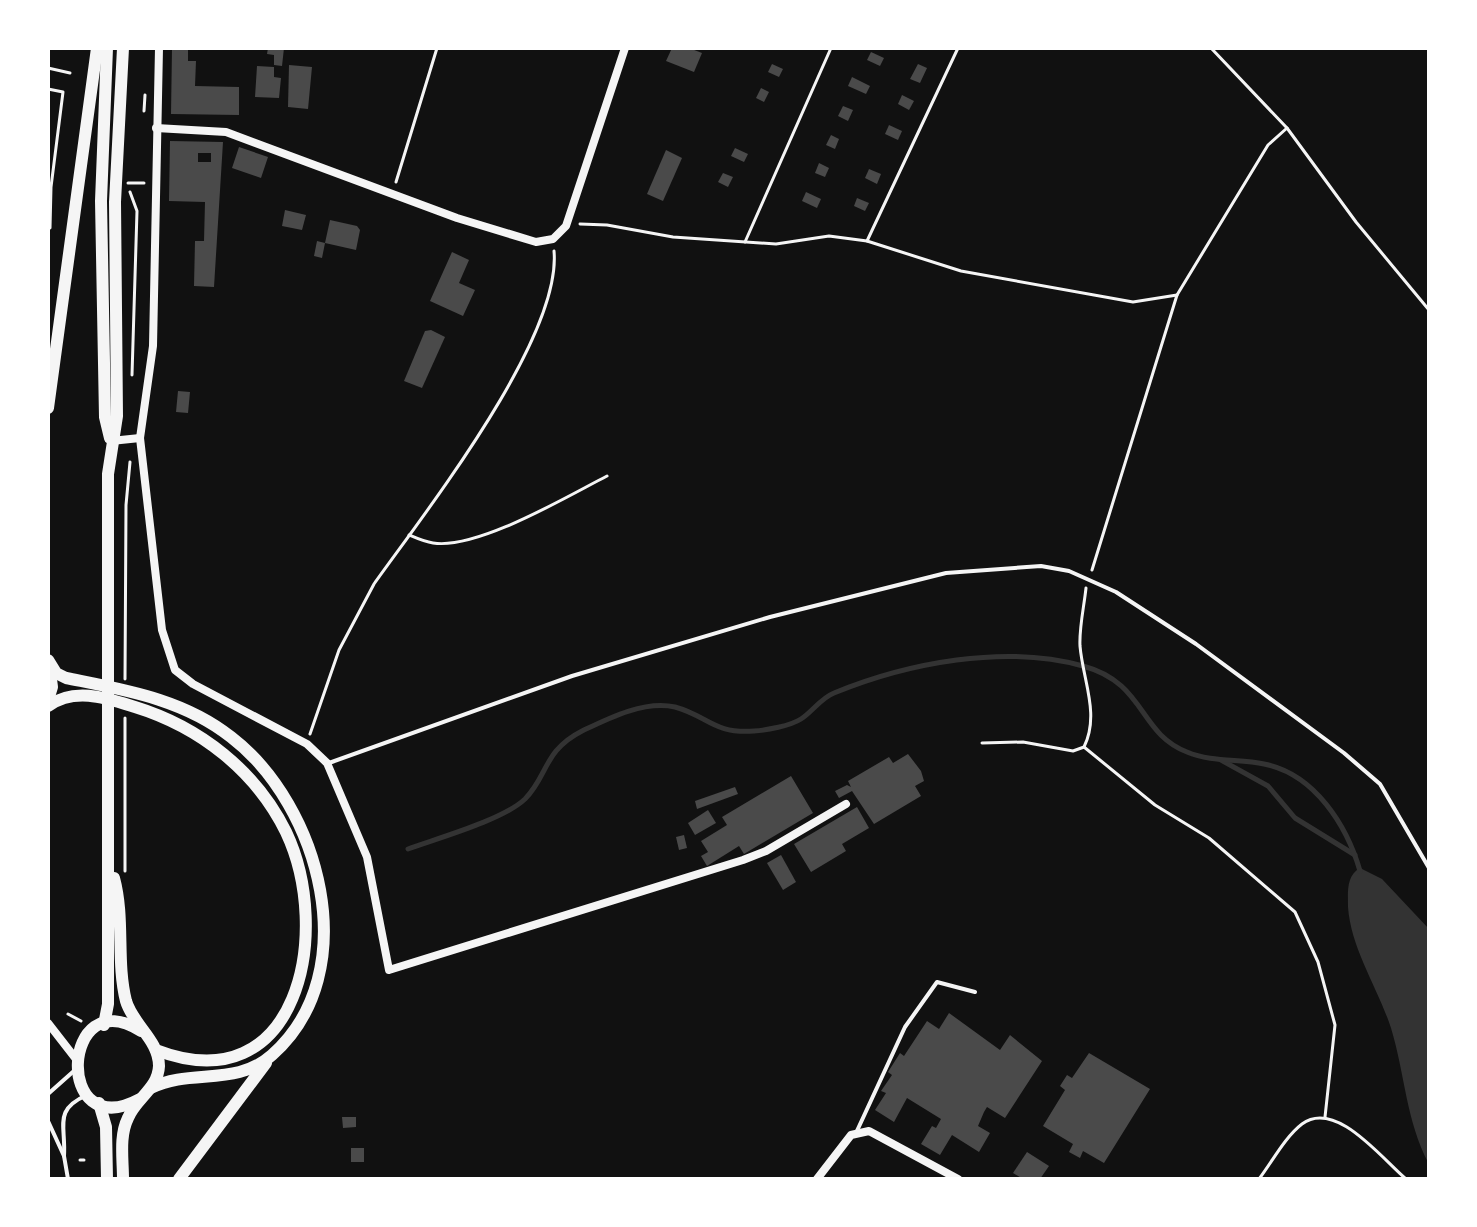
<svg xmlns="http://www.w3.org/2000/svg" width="1477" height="1227" viewBox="0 0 1477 1227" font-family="Karla,sans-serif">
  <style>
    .water { fill: #333 }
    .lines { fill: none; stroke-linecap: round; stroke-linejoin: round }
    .stream { stroke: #333; stroke-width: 5 }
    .building { fill: #4a4a4a; fill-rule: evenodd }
    .path { stroke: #f5f5f5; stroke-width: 3 }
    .service { stroke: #f5f5f5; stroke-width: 4 }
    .minor { stroke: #f5f5f5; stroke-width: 8 }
    .primary { stroke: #f5f5f5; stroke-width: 12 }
  </style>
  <rect width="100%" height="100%" fill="#111"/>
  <path class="water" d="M1360 868 1382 879 1429 929V1164C1406 1121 1405 1074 1391 1028 1378 988 1351 949 1348 907 1348 892 1346 876 1360 868Z"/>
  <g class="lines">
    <g class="stream">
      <polyline points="1221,760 1268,786 1295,818 1355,855"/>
      <path d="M408 849C438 838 503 820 525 799 548 776 543 751 582 731 609 718 645 700 675 707 708 716 713 734 754 731 767 730 790 726 801 719 812 712 821 698 834 693 907 663 1005 644 1083 666 1146 683 1138 733 1187 752 1211 762 1239 759 1264 764 1315 774 1347 826 1360 871"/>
    </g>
  </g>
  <g class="building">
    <polygon points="172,48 188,48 188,61 196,61 195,86 239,87 239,115 171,114"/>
    <polygon points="268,48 284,48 282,66 274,65 274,55 267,54"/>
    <polygon points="672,48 689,48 702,53 694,72 666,61"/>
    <polygon points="871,52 884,58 880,66 867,60"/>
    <polygon points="772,64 783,69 779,77 768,72"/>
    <polygon points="918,64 927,68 920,83 910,79"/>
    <polygon points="289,65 312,67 308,109 288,107"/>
    <polygon points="257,66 274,67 274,77 281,78 279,98 255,97"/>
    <polygon points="852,77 870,86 866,94 848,86"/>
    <polygon points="761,88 769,92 764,102 756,98"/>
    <polygon points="902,95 914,101 909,110 898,104"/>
    <polygon points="843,106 853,110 848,121 838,116"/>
    <polygon points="889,125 902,131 898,140 885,134"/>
    <polygon points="831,135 839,139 835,149 826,145"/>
    <path d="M170 141 223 142 214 287 194 286 195 241H204L205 202 169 201ZM198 153H211V162H198Z"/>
    <polygon points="239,147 268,157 261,178 232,168"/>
    <polygon points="735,148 748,154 744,162 731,156"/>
    <polygon points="666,150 682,158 663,201 647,194"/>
    <polygon points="819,163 829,168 825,177 815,173"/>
    <polygon points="869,169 881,174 877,184 865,178"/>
    <polygon points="723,173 733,177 728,187 718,182"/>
    <polygon points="806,192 821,199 817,208 802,201"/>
    <polygon points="857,198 869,203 865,211 854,206"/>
    <polygon points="285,210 306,215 302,230 282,226"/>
    <polygon points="330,220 357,226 360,230 356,250 325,243"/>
    <polygon points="317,241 325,243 322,258 314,256"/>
    <polygon points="452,252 469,260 459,283 475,290 463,316 430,301"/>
    <polygon points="431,330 445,337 422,388 404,381 425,331"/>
    <polygon points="178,391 190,392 188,413 176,412"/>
    <polygon points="908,754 921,771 924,781 915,786 921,796 874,824 852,791 839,798 835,791 847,785 851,787 848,781 889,757 893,763"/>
    <polygon points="791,776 813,813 744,854 739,846 707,866 701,856 708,852 701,841 727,825 722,817"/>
    <polygon points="735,787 738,794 697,809 695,801"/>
    <polygon points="857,807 869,828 842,844 846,851 811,872 794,844"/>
    <polygon points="708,810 716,823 695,835 688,823"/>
    <polygon points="684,835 687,848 679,850 676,837"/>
    <polygon points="781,855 796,882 783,890 767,863"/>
    <polygon points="949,1013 1000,1050 1010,1035 1042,1061 1005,1118 987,1107 984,1112 978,1126 990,1133 979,1152 952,1135 940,1155 921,1144 932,1126 936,1128 941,1119 907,1098 894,1122 875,1110 886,1093 881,1091 892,1075 888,1072 900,1053 904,1056 927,1021 939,1029"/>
    <polygon points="1089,1053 1150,1089 1104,1163 1083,1151 1080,1158 1069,1152 1073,1144 1043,1126 1065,1090 1060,1086 1067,1075 1072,1078"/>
    <polygon points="342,1117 356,1117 356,1127 343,1128"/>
    <rect x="351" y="1148" width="13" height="14"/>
    <polygon points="1027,1152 1049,1166 1040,1179 1023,1179 1013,1173"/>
  </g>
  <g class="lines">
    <g class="path">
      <polyline points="1211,48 1287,128 1356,222 1429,310"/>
      <polyline points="48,68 70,73"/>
      <polyline points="48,89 63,92 51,187 50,228"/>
      <polyline points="144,111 145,95"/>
      <polyline points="396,182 437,48"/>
      <polyline points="128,183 144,183"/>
      <polyline points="130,192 137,211 132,375"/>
      <polyline points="580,224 607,225 673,237 776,244 829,236 867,241 961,271 1133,302 1177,295"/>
      <polyline points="867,241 958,48"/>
      <polyline points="745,242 831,48"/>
      <path d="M409 535C416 538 425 542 433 543 477 550 566 497 607 476"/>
      <polyline points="1092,570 1177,295 1268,145 1287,128"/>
      <polyline points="125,679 126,505 130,462"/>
      <path d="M310 734 339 650 374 584C426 511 562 338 554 251"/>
      <path d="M982 743 1023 742 1073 751 1084 747C1100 714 1083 681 1080 646 1079 628 1084 607 1086 588"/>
      <polyline points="1084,747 1155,805 1209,838 1295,912 1318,962 1335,1025 1325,1117"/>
      <polyline points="125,871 125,718"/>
      <polyline points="68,1014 81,1021"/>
      <polyline points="80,1160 84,1160"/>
      <path d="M1259 1179C1272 1162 1285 1137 1302 1124 1336 1099 1382 1159 1406 1179"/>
    </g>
    <g class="service">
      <polyline points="329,763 572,676 770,617 946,573 1041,566 1069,571 1116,592 1196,644 1344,753 1380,784 1429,868"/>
      <polyline points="48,1094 75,1070"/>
      <polyline points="48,1121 64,1156 68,1179"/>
      <polyline points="856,1133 905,1027 937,982 975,992"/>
      <path d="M64 1156C66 1125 53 1110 87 1095"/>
    </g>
    <g class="minor">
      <polyline points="159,48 153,346 140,438 162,630 175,670 193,684 307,744 327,763 367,857 389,970 743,860 766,851 846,804"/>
      <polyline points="156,128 226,132 457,218 536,242 553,239 566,226 625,48"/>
      <polyline points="111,441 140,438"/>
      <polyline points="48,1023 76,1059"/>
      <polyline points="817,1179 851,1135 869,1131 958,1179"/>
    </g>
    <g class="primary">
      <polyline points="107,48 101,201 105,417 110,438"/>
      <polyline points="48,408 97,48"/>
      <path d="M48 660 56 673 66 678C125 690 183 699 231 737 320 805 366 972 272 1055 236 1087 191 1068 151 1088"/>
      <polyline points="48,700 52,687 49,664"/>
      <path d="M48 706C75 687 106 698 135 707 200 727 256 771 286 832 333 931 299 1105 156 1050"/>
      <path d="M114 878C125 919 116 961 126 1001 133 1025 159 1040 159 1066 158 1089 136 1098 128 1118 119 1136 123 1159 123 1179"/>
      <polyline points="104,1025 108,1004 108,474 117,416 115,202 123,48"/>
      <path d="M140 1099C53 1146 61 980 141 1031"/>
      <polyline points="99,1103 106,1127 107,1179"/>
      <polyline points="179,1179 266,1063"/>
    </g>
  </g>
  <rect width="1477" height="1227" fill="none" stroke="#ffffff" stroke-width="100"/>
</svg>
